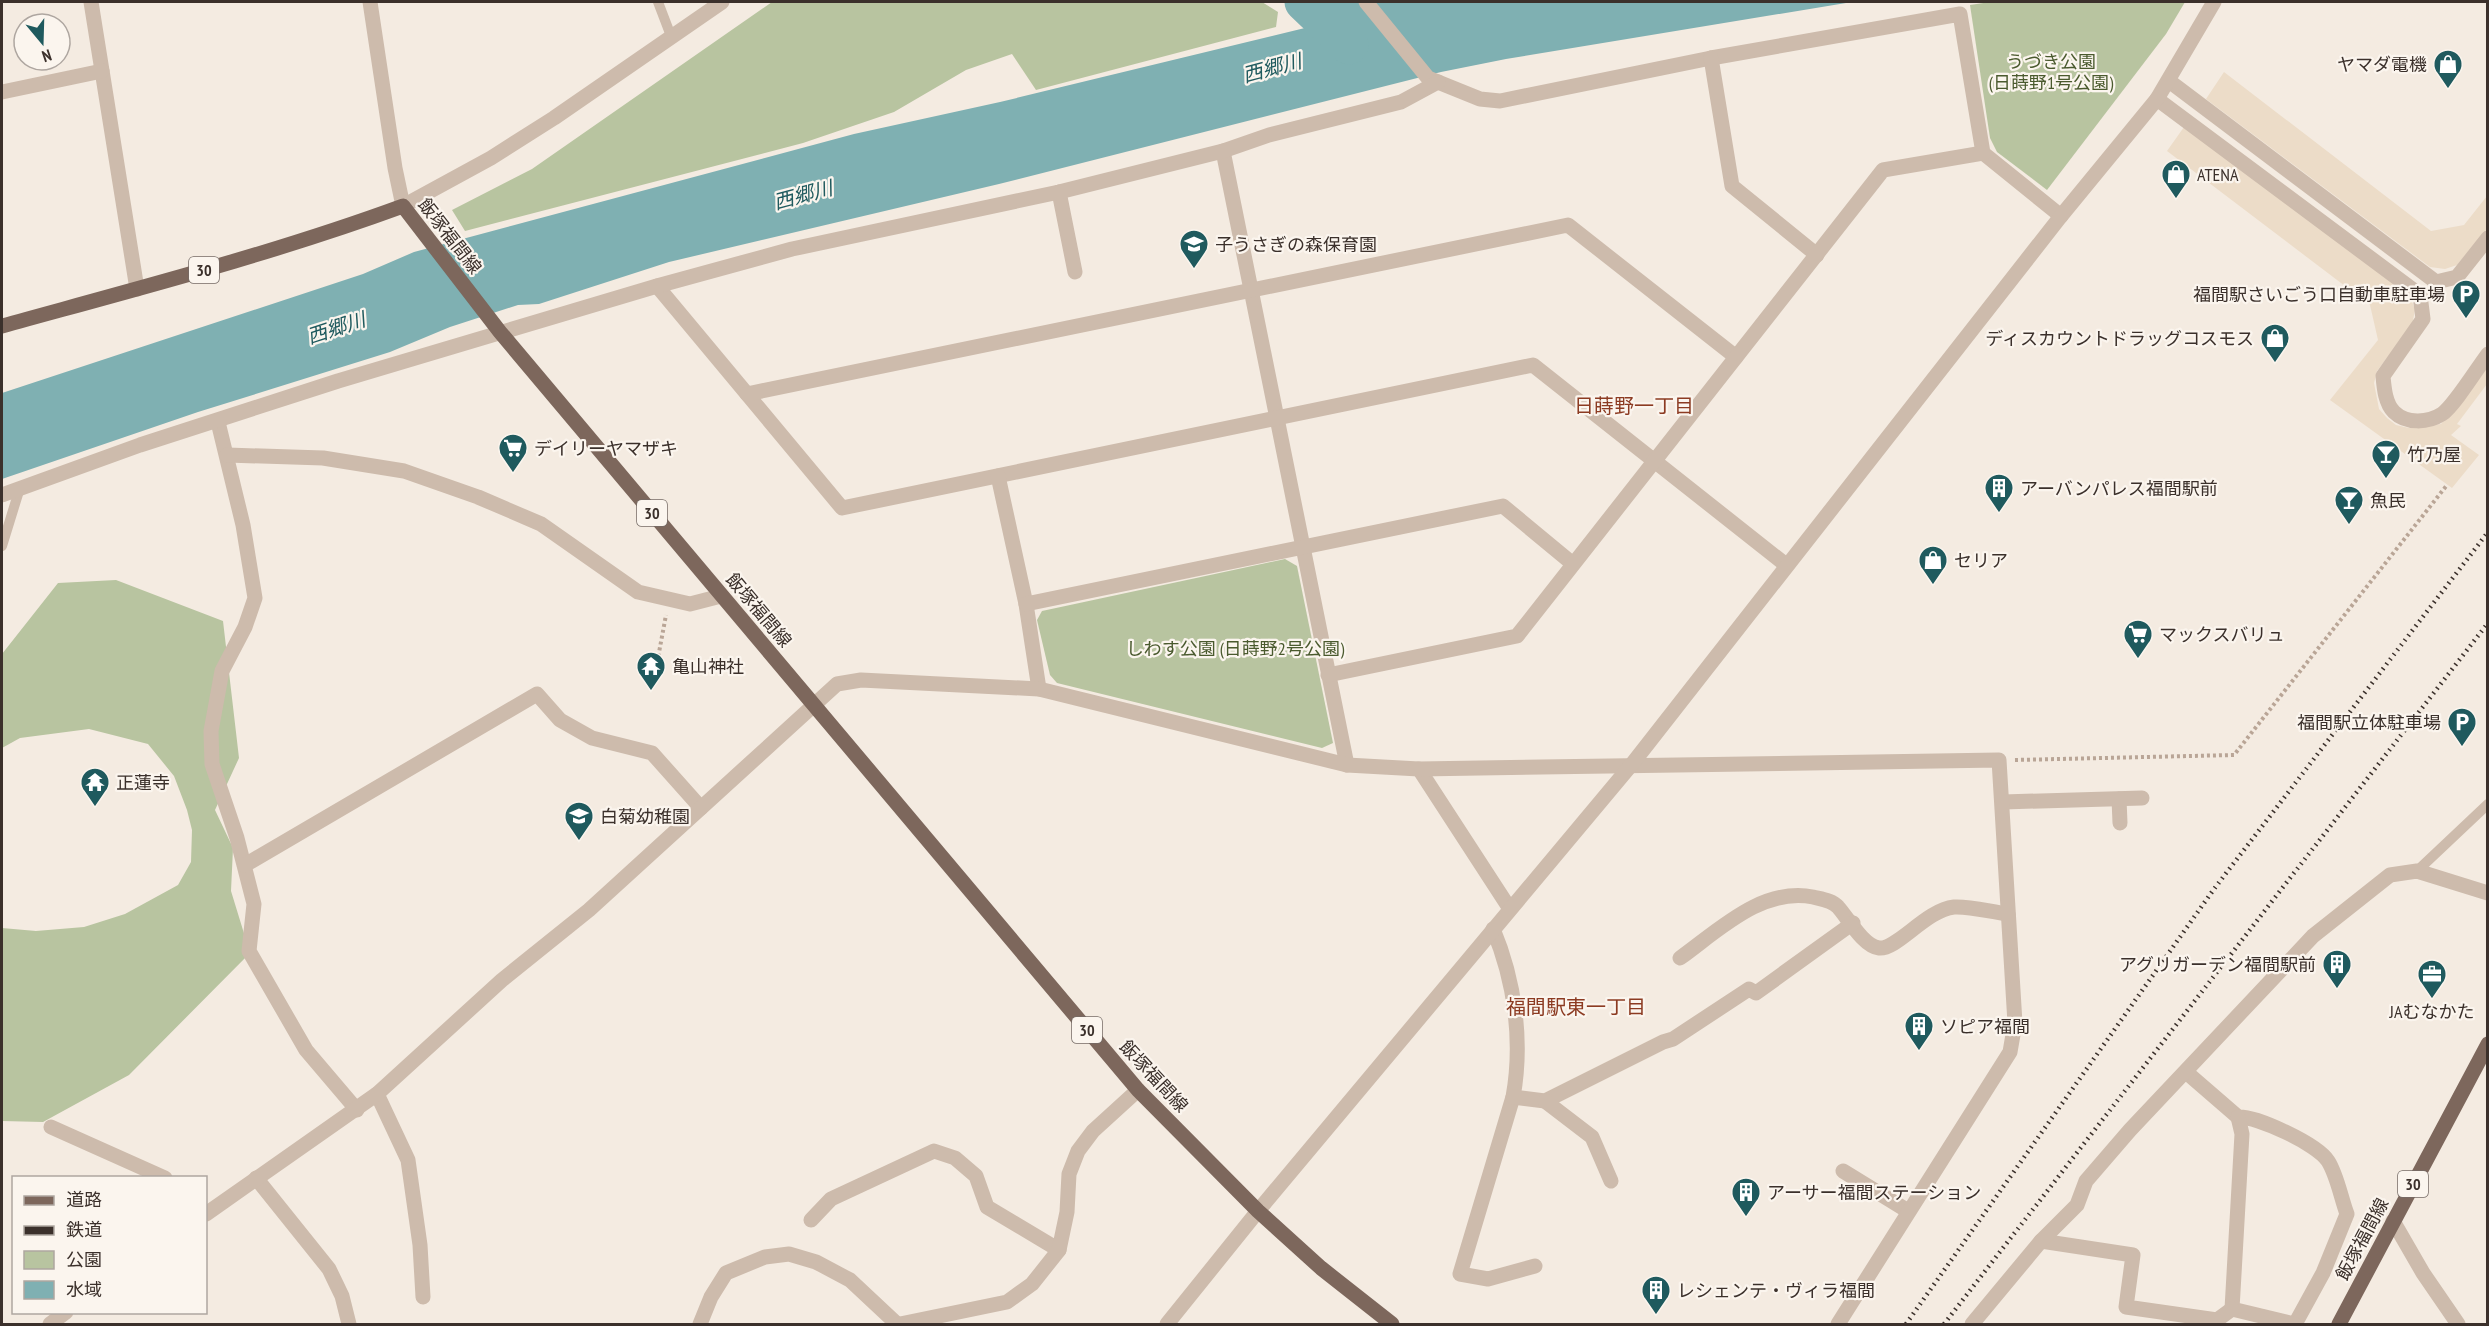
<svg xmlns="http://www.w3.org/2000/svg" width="2489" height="1326" viewBox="0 0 2489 1326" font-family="'PT Sans Narrow','Noto Sans JP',sans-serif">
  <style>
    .green { fill: #b8c4a0 }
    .plaza { fill: #ecdcc8 }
    .water { fill: #7fb0b2 }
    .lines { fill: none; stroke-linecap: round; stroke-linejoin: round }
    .river { stroke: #7fb0b2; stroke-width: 39 }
    .path { stroke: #b9a596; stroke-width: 4; stroke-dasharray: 3 3; stroke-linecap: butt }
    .service { stroke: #cdbbac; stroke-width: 10 }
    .minor { stroke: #cdbbac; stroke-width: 15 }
    .tertiary { stroke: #cdbbac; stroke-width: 15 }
    .primary { stroke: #7d675c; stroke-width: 15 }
    .rail { stroke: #3b302b; stroke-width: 4.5; stroke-dasharray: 1.5 4.5; stroke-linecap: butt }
    .labels { text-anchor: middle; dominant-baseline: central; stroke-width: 4.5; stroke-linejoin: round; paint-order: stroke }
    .shield { fill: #fbf5ee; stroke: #756b66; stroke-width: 1.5 }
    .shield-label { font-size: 16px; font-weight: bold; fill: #3b302b }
    .park-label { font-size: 18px; fill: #4a5a2e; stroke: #fbf5ee }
    .poi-label { font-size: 18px; fill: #3b302b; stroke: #fbf5ee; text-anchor: start }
    .street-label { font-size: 18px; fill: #3b302b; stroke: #fbf5ee }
    .water-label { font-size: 20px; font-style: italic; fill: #1f5a5e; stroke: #fbf5ee }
    .neighbourhood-label { font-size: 20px; fill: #8c3b22; stroke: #fbf5ee }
  </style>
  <rect width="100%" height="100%" fill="#f4ebe1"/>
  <g class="green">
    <polygon points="772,2 1262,2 1278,12 1276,27 1036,90 1012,54 966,70 894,112 803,143 465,231 452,210 532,169"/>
    <polygon points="1990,2 2185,2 2166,34 2047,190 1997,152 1990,138 1970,5"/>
    <polygon points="1285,559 1297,566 1333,743 1322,748 1057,683 1050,675 1037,620 1042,611"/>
    <polygon points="116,580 223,621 239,758 215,810 233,848 231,891 250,953 129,1075 43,1122 2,1121 2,928 36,931 84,927 125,914 178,885 191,862 192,830 187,810 174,776 148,744 89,729 20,738 2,748 2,654 58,583"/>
  </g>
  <g class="plaza">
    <polygon points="2224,72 2431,231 2464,225 2487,196 2487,229 2457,265 2445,269 2430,267 2206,99"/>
    <polygon points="2184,127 2410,296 2415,310 2412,325 2377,371 2374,383 2379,409 2387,418 2396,425 2409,428 2441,424 2487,363 2487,384 2457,424 2461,426 2451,435 2479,455 2452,488 2330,400 2378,340 2370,305 2167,151"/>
  </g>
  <polygon class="water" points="1312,2 1852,2 1506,59 1441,72 999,184 669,262 539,304 518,305 450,327 390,352 198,412 2,479 2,393 363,274 414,252 854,134 1000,102 1309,27"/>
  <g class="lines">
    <polyline class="river" points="1304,2 1349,45"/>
    <g class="path">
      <polyline points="655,674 666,615"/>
      <polyline points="2015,760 2234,755 2447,485"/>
    </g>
    <g class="service">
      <polyline points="658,2 671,36"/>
      <polyline points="2,546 19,491"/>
      <polyline points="2417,871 2488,804"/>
    </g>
    <g class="minor">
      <polyline points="91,2 137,289"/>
      <polyline points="370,2 395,168 403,206"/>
      <polyline points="1366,2 1428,78 1480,99 1500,101 1711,58 1960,14 1983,153 2061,216"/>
      <polyline points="1711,58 1732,186 1817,255"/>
      <polyline points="2169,81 2436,282 2457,277 2488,238"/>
      <polyline points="2,92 102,71"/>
      <path d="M2157 99 2420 295 2423 319 2383 376C2384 387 2385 403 2394 412 2406 424 2428 423 2442 414 2454 406 2478 367 2488 354"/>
      <polyline points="1223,151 1347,765"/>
      <polyline points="1059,192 1075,272"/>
      <polyline points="657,286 842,508 1533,365 1786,565"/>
      <polyline points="747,394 1568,225 1736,357"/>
      <polyline points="218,422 243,525 255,598 245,627 222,671 211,731 212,764 237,838 254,904 249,951 306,1050 357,1110"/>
      <polyline points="227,455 323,458 404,471 478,497 541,524 638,592 690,604 721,596"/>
      <polyline points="998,476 1026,604 1039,689"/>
      <polyline points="2,495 140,445 338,381 657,286 792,249 1059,192 1223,151 1269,135 1401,102 1438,82"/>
      <polyline points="1026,604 1503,506 1573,564"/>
      <polyline points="1328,675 1517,636 1883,170 1983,153"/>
      <polyline points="1419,769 1510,909"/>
      <polyline points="2119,799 2120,823"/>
      <polyline points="2003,802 2142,798"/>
      <polyline points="245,865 537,694 560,720 592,738 652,753 701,808"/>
      <path d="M1493 929C1515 981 1523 1042 1513 1097L1460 1274 1488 1279 1535 1266"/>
      <path d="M1680 958C1719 930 1762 887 1813 897 1821 899 1832 900 1838 907 1848 918 1863 946 1879 948 1897 950 1926 910 1954 907 1970 906 1991 912 2008 914"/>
      <path d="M2186 1072 2238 1117C2257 1116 2317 1144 2328 1161 2337 1175 2341 1198 2347 1214L2323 1273 2295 1324"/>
      <polyline points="377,1094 408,1160 420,1245 423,1297"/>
      <polyline points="1513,1097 1545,1101 1663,1042 1673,1039 1749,989 1756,993 1853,923"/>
      <polyline points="1545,1101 1592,1137 1611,1181"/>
      <polyline points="2238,1117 2242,1134 2232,1309 2294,1324"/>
      <polyline points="51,1127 165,1178"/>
      <polyline points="1843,1171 1908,1211"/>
      <polyline points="256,1178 329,1269 342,1296 349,1324"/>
      <polyline points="206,1214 377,1094 502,980 589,910 837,684 861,680 1039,689 1347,765 1419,769 1999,760 2015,1023 2010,1052 1838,1324"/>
      <polyline points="811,1220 831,1199 934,1151 955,1158 976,1176 987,1207 1059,1250"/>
      <polyline points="2393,1221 2423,1273 2458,1324"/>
      <polyline points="2041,1241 2133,1255 2126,1307 2217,1320 2232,1309"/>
      <polyline points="50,1324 66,1312"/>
      <polyline points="700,1324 711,1297 726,1273 765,1257 789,1254 816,1262 850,1280 897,1324"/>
      <polyline points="900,1324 1007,1302 1032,1284 1059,1250 1067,1212 1069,1174 1078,1151 1093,1131 1138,1090"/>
      <polyline points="1167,1324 1258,1211"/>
      <polyline points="1972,1324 2041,1241 2077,1205 2086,1181 2130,1130 2313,936 2390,875 2417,871 2488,893"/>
    </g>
    <g class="tertiary">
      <polyline points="403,206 491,158 554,118 722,2"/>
      <polyline points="1258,1211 1632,764 2061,216 2157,99 2214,2"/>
    </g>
    <g class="primary">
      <path d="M2 326C136 289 272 254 403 206L500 332 1138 1090 1258 1211 1321 1268 1392 1324"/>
      <polyline points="2339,1324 2488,1044"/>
    </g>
    <g class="rail">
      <polyline points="1906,1324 2214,889 2488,532"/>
      <polyline points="1944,1324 2488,623"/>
    </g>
  </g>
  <defs>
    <g id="shop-pin" transform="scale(1.5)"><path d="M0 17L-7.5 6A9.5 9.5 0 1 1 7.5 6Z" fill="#1f5a5e" stroke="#fbf5ee"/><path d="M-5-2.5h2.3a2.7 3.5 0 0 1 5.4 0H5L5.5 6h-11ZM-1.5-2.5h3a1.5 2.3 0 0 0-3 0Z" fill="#fff"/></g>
    <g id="school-pin" transform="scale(1.5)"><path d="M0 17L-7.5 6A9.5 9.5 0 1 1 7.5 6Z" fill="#1f5a5e" stroke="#fbf5ee"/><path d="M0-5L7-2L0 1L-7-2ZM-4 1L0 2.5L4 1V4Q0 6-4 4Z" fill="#fff"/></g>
    <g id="parking-pin" transform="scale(1.5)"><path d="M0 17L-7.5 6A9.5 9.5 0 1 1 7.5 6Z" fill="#1f5a5e" stroke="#fbf5ee"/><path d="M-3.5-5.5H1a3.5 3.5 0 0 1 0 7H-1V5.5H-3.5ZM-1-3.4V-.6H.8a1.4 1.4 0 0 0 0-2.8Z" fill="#fff"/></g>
    <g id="supermarket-pin" transform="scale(1.5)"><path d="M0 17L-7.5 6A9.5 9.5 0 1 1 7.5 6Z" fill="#1f5a5e" stroke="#fbf5ee"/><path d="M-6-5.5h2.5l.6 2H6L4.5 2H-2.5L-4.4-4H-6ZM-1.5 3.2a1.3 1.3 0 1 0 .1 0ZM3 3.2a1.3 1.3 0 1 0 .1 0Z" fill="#fff"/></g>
    <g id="bar-pin" transform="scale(1.5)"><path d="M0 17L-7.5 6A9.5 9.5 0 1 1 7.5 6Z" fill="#1f5a5e" stroke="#fbf5ee"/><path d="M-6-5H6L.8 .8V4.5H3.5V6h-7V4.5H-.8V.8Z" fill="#fff"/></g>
    <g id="building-pin" transform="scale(1.5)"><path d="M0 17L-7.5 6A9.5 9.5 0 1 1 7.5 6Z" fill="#1f5a5e" stroke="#fbf5ee"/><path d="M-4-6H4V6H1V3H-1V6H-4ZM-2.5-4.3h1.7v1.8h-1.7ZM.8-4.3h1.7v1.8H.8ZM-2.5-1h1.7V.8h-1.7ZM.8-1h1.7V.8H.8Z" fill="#fff"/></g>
    <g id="temple-pin" transform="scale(1.5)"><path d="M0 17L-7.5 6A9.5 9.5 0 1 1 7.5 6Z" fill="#1f5a5e" stroke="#fbf5ee"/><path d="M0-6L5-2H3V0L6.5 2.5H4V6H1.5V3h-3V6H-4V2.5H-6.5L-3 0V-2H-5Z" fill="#fff"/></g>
    <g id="office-pin" transform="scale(1.5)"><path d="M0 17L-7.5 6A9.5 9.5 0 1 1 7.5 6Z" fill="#1f5a5e" stroke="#fbf5ee"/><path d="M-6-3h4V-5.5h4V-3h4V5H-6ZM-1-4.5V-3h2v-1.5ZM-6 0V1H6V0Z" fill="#fff"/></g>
  </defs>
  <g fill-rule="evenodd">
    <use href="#shop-pin" x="2448" y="64"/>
    <use href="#shop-pin" x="2176" y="174"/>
    <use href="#school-pin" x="1194" y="244"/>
    <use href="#parking-pin" x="2466" y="294"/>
    <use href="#shop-pin" x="2275" y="338"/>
    <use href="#supermarket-pin" x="513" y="448"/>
    <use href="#bar-pin" x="2386" y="454"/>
    <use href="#building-pin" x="1999" y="488"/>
    <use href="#bar-pin" x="2349" y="500"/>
    <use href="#shop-pin" x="1933" y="560"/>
    <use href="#supermarket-pin" x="2138" y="634"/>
    <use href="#temple-pin" x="651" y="666"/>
    <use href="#parking-pin" x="2462" y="722"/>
    <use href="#temple-pin" x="95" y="782"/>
    <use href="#school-pin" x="579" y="816"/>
    <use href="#building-pin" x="2337" y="964"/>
    <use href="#office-pin" x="2432" y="974"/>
    <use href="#building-pin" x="1919" y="1026"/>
    <use href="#building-pin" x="1746" y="1192"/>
    <use href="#building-pin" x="1656" y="1290"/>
  </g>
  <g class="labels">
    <g class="shield">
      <rect x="189" y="257" width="30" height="26" rx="4.5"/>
      <rect x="637" y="500" width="30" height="26" rx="4.5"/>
      <rect x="1072" y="1017" width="30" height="26" rx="4.5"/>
      <rect x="2398" y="1171" width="30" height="26" rx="4.5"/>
    </g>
    <g class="shield-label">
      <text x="204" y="270">30</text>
      <text x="652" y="513">30</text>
      <text x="1087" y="1030">30</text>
      <text x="2413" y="1184">30</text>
    </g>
    <g class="park-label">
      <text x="2051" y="61">うづき公園<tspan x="2051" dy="21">(日蒔野1号公園)</tspan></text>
      <text x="1235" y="648">しわす公園 (日蒔野2号公園)</text>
    </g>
    <g class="poi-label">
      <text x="2427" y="64" text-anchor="end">ヤマダ電機</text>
      <text x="2197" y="174">ATENA</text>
      <text x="1215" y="244">子うさぎの森保育園</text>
      <text x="2445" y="294" text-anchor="end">福間駅さいごう口自動車駐車場</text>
      <text x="2254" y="338" text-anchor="end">ディスカウントドラッグコスモス</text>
      <text x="534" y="448">デイリーヤマザキ</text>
      <text x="2407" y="454">竹乃屋</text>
      <text x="2020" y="488">アーバンパレス福間駅前</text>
      <text x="2370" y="500">魚民</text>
      <text x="1954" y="560">セリア</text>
      <text x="2159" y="634">マックスバリュ</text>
      <text x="672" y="666">亀山神社</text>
      <text x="2441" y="722" text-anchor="end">福間駅立体駐車場</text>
      <text x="116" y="782">正蓮寺</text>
      <text x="600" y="816">白菊幼稚園</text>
      <text x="2316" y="964" text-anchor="end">アグリガーデン福間駅前</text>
      <text x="2432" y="1011" text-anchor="middle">JAむなかた</text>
      <text x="1940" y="1026">ソピア福間</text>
      <text x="1767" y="1192">アーサー福間ステーション</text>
      <text x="1677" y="1290">レシェンテ・ヴィラ福間</text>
    </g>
    <g class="street-label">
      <text transform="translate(450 236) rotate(52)">飯塚福間線</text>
      <text transform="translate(759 610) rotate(50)">飯塚福間線</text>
      <text transform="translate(1154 1076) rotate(47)">飯塚福間線</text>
      <text transform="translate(2362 1239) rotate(-62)">飯塚福間線</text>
    </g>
    <g class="water-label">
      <text transform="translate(1272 68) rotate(-15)">西郷川</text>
      <text transform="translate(803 195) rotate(-15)">西郷川</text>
      <text transform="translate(336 328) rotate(-18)">西郷川</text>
    </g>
    <g class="neighbourhood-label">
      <text x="1634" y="406">日蒔野一丁目</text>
      <text x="1576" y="1007">福間駅東一丁目</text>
    </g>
  </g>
  <rect width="2489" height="1326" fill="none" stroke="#3b302b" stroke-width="6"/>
  <rect x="12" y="1176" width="195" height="138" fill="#fbf5ee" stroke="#aea6a0" stroke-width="1.5"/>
  <rect x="24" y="1196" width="30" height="9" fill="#7d675c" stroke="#aea6a0" stroke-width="1.5"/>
  <text x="66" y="1206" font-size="18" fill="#3b302b">道路</text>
  <rect x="24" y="1226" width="30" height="9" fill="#3b302b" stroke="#aea6a0" stroke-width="1.5"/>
  <text x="66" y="1236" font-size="18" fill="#3b302b">鉄道</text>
  <rect x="24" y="1251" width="30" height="18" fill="#b8c4a0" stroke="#aea6a0" stroke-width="1.5"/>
  <text x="66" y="1266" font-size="18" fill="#3b302b">公園</text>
  <rect x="24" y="1281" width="30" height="18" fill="#7fb0b2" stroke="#aea6a0" stroke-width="1.5"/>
  <text x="66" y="1296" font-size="18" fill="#3b302b">水域</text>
  <g transform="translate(42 42) rotate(161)"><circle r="28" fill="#fbf5ee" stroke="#aea6a0" stroke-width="1.5"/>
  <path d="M0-4.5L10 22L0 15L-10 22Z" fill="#1f5a5e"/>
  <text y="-9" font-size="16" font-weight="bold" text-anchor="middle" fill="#3b302b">N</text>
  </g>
</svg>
